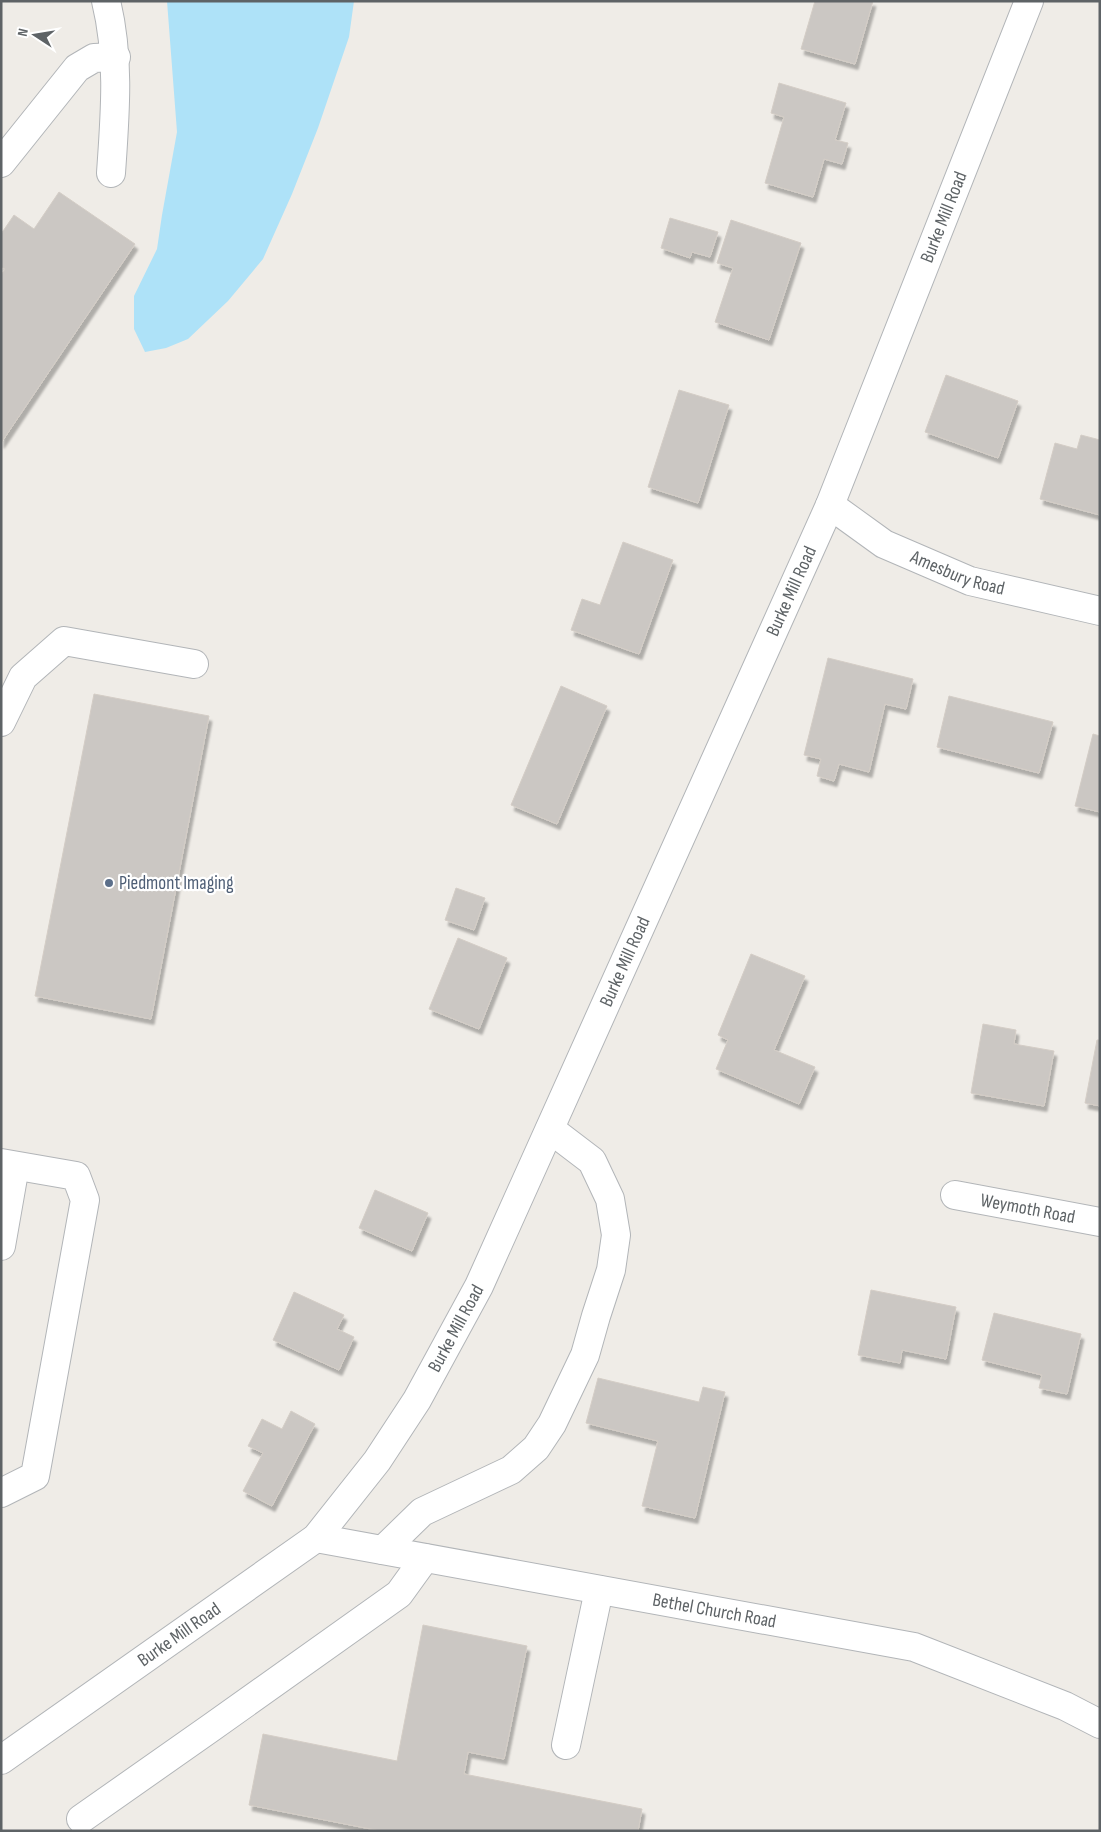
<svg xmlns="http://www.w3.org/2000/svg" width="1101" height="1832" viewBox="0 0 1101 1832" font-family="'Sofia Sans Condensed',sans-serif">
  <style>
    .water { fill: #aee2f8 }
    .building { fill: #cbc7c3; stroke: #d4cdc6; filter: url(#shadow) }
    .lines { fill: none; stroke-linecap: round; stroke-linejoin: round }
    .minor-casing { stroke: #b2b5b8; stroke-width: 30 }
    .minor { stroke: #fff; stroke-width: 28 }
    .service-dot { fill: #5c6f8a; stroke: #fff; stroke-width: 2 }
    .labels { text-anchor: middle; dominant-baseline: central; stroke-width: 4.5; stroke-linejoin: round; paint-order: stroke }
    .street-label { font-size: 19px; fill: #5e6366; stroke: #fff }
    .service-label { font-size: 19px; fill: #4e5e75; stroke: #fff; text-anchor: start }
  </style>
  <defs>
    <filter id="shadow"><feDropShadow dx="3" dy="5.5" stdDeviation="1" flood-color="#0004"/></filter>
  </defs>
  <rect width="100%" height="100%" fill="#efece7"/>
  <polygon class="water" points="167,1 354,1 349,37 318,128 292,194 263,259 228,301 188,339 166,348 145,352 134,329 134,296 157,249 162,215 177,132"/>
  <g class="building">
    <polygon points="815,1 873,1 855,64 801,49"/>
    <polygon points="779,83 846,103 835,140 848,143 842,164 824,159 813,197 765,183 784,117 771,113"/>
    <polygon points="59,192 135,244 1,443 1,275 5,269 1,267 1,234 14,215 34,229"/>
    <polygon points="670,218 718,232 710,257 692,252 690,258 661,248"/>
    <polygon points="731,220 801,243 769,340 715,322 733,268 717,263"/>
    <polygon points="946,375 1018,401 998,458 925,432"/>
    <polygon points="679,390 729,405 698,503 648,487"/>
    <polygon points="1081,435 1100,440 1100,515 1040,499 1055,443 1077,449"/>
    <polygon points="623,542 673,560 639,654 571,630 582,599 600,605"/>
    <polygon points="828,658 913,679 906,709 885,704 869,772 839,764 834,781 817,776 821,759 804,755"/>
    <polygon points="561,686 607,706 557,824 511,805"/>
    <polygon points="94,694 209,716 151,1019 35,996"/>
    <polygon points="949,696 1053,722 1039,773 937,747"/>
    <polygon points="1093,734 1100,736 1100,812 1075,806"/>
    <polygon points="456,888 485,898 474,930 445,920"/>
    <polygon points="458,938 507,958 479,1029 429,1009"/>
    <polygon points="751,954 805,976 774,1050 815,1067 799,1104 716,1069 728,1040 718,1035"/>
    <polygon points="983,1024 1016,1030 1014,1044 1054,1051 1044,1106 971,1093"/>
    <polygon points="1097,1040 1100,1040 1100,1106 1085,1103"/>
    <polygon points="375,1190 428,1213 412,1251 359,1228"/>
    <polygon points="871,1290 956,1307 946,1359 902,1350 900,1363 858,1355"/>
    <polygon points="294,1292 344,1315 337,1329 354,1337 339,1370 273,1340"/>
    <polygon points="994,1313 1081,1334 1067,1394 1039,1388 1042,1375 982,1360"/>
    <polygon points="598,1378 699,1402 703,1387 725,1392 695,1518 642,1506 658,1441 586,1423"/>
    <polygon points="291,1411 315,1424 272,1506 243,1491 263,1453 248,1446 262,1419 282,1429"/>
    <polygon points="423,1625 527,1646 504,1759 468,1752 464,1774 642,1809 638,1831 381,1831 249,1805 263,1734 397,1761"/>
  </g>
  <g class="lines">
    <g class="minor-casing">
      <g id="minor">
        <path d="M106 1C120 58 115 115 111 173"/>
        <polyline points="1,163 77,68 94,58 116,57"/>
        <path id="s1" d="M830 505 884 544 970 581 1100 611"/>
        <polyline points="1,722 23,677 64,641 194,664"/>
        <polyline points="1,1163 76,1176 85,1200 35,1476 1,1493"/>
        <path id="s2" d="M955 1195 1100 1222"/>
        <polyline points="1,1246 15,1166"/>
        <path id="s3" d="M316 1538 914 1647 1065 1706 1100 1724"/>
        <polyline points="383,1550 422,1512 511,1470 536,1448 552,1424 585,1355 596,1316 611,1270 616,1235 610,1199 592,1161 550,1129"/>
        <polyline points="566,1745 599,1590"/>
        <path id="s4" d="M1 1760 316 1538 377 1461 417 1400 479 1286 830 505 1029 1"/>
        <polyline points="81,1819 212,1727 399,1594 425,1558"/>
      </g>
    </g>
    <use href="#minor" class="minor"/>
  </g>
  <circle class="service-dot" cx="109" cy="883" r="5"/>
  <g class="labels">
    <g class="street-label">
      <text stroke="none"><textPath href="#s4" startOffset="1852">Burke Mill Road</textPath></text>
      <text stroke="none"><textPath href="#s1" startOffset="146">Amesbury Road</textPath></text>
      <text stroke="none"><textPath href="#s4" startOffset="1448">Burke Mill Road</textPath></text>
      <text stroke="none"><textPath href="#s4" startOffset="1042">Burke Mill Road</textPath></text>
      <text stroke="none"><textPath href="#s2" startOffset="74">Weymoth Road</textPath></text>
      <text stroke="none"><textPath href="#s4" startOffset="638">Burke Mill Road</textPath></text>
      <text stroke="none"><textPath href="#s3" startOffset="405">Bethel Church Road</textPath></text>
      <text stroke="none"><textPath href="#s4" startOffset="218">Burke Mill Road</textPath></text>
    </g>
    <g class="service-label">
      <text x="119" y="883">Piedmont Imaging</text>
    </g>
  </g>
  <rect width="1101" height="1832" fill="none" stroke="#5e6366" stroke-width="5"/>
  <g transform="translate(35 35) rotate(282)" stroke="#ffffff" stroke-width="4" paint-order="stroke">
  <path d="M0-4L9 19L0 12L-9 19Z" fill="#5e6366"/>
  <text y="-8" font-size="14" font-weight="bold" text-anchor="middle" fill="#5e6366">N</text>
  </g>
</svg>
